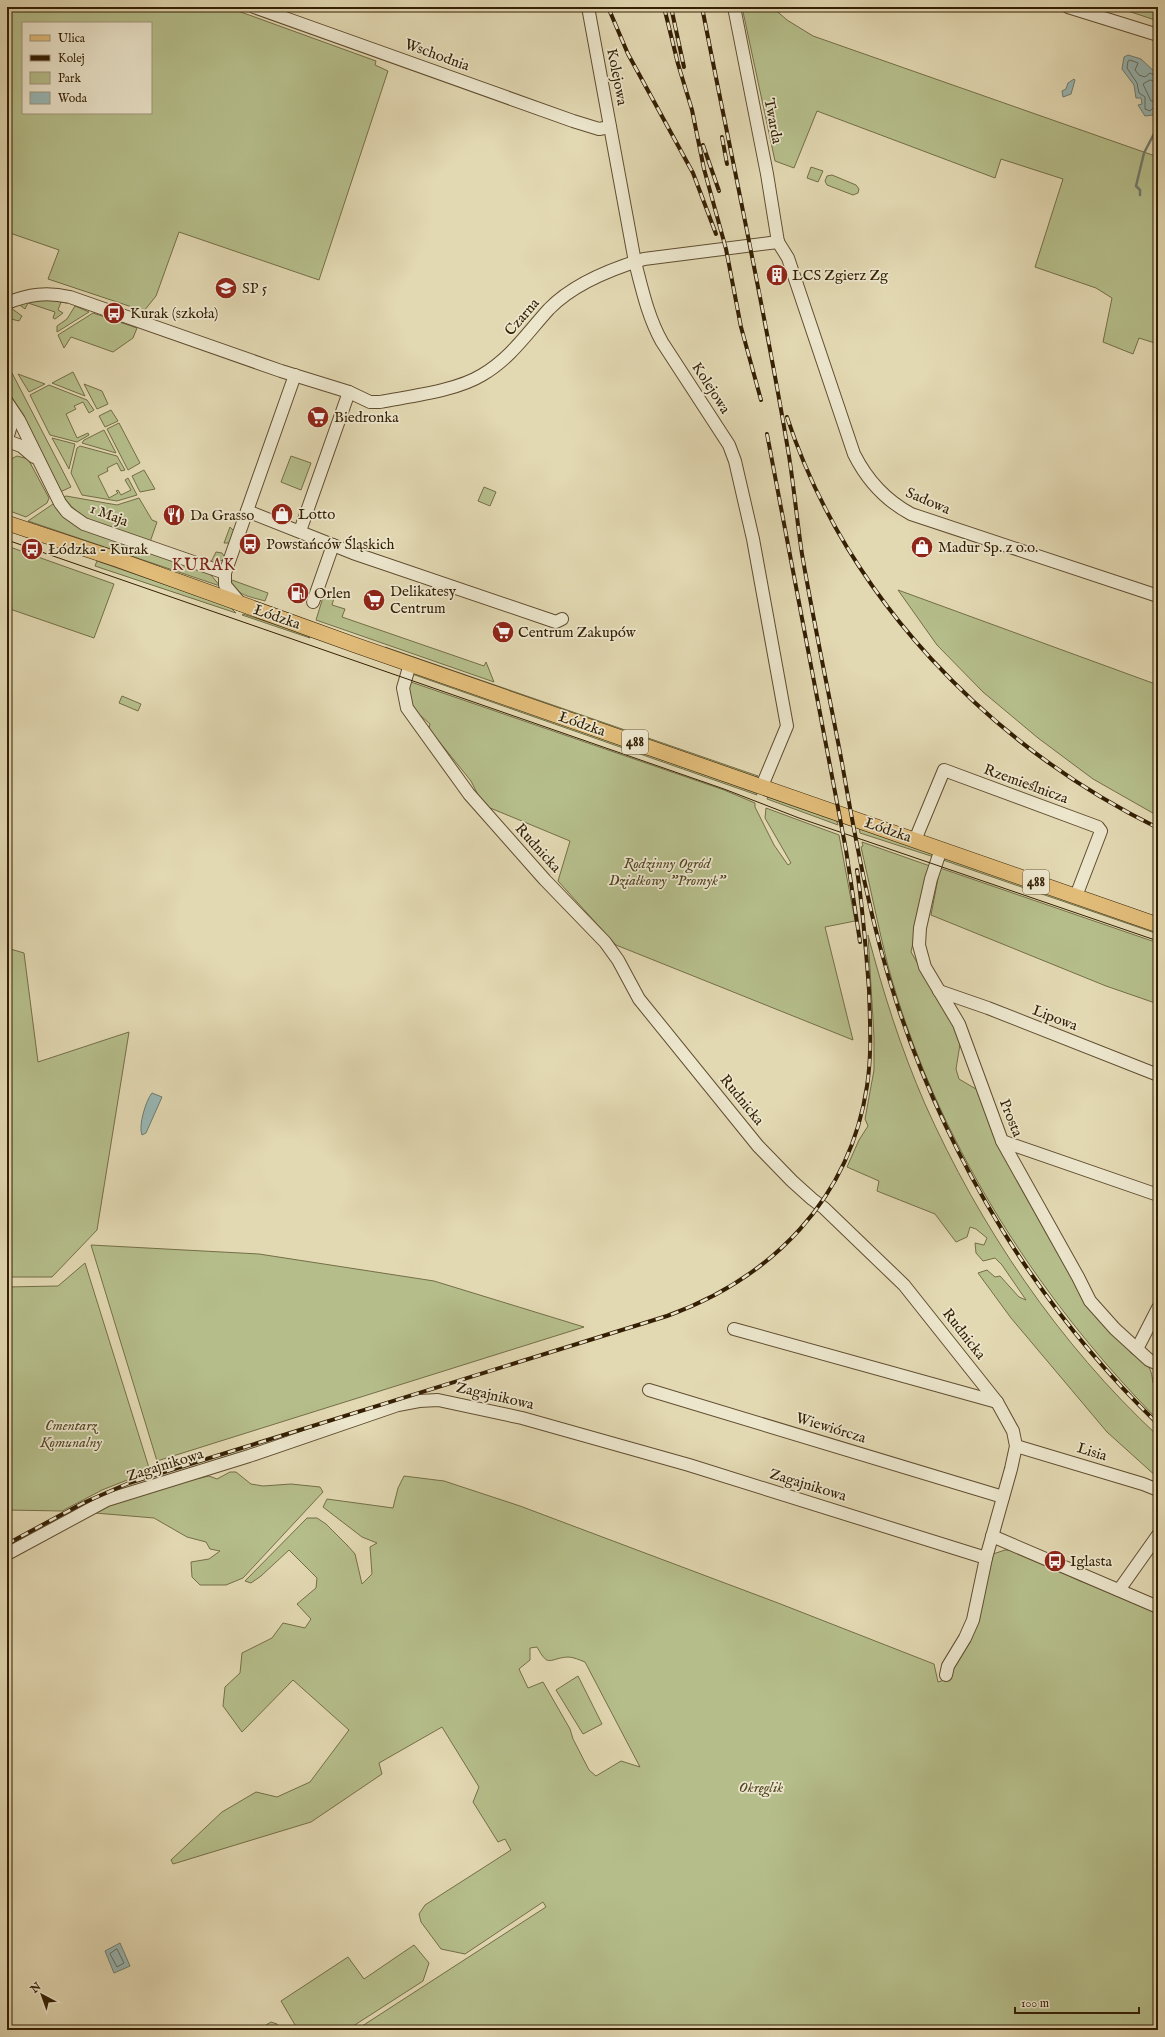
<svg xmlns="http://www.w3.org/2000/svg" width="1165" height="2037" viewBox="0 0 1165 2037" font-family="'IM FELL English',serif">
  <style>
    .green { fill: #b5be8b; stroke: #746e47; fill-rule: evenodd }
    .water { fill: #98b8b6; stroke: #707b6e }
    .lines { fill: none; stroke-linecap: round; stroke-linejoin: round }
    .shore { stroke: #666c5c; stroke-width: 1 }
    .stream { stroke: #707b6e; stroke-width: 2.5 }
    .minor-casing { stroke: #604d2f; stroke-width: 14 }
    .major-casing { stroke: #341f03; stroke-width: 16 }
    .minor { stroke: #ece6cd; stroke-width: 12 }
    .major { stroke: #e1bc79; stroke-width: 15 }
    .tram { stroke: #341f03; stroke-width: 1 }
    .rail-casing { stroke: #341f03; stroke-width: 4 }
    .rail { stroke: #ece6cd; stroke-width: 2.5; stroke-dasharray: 8; stroke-linecap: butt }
    .labels { text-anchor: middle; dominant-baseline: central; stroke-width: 3.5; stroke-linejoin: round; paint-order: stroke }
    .shield { fill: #ece6cd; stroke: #6b5b40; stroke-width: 1 }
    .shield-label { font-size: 14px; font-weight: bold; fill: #341f03 }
    .street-label { font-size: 15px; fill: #341f03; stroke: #ece6cd }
    .poi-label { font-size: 15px; fill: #341f03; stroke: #ece6cd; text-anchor: start }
    .park-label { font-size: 15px; font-style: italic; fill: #544725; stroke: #ece6cd }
    .neighbourhood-label { font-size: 16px; letter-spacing: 1px; fill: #7a1f14; stroke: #ece6cd }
  </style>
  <rect width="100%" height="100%" fill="#e2d8b2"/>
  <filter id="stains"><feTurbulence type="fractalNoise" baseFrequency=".005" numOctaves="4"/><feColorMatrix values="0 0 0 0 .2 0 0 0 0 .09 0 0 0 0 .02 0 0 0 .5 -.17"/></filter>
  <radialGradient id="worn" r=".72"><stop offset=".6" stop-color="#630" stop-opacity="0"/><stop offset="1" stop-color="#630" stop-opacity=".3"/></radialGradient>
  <g class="green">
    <path d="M7 7H227L376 61 375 65 388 71 319 280 179 232 156 296 144 311 48 279 59 250 7 232ZM23 23H151V113H23Z"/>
    <polygon points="742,7 772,7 787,20 813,36 1158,157 1158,344 1139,338 1133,354 1103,342 1112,298 1096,288 1035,267 1063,179 1001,159 995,178 817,111 794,168 775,161"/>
    <polygon points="1116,7 1158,7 1158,21"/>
    <polygon points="811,167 823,171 818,182 807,178"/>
    <polygon points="832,175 856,185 859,189 858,193 853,195 827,185 825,181 827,176"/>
    <polygon points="36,300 60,300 67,303 61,302 58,310 63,313 55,319 53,318 55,312 28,303 25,309 21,306 20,304"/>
    <polygon points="75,306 89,312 57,332 57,326 67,319"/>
    <polygon points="11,308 22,316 19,321 7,318 7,310"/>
    <polygon points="93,313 137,328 133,338 113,352 71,337 64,348 58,335"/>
    <polygon points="7,370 12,373 71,487 60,492 7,389"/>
    <polygon points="73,372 85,396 52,383"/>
    <polygon points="18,374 45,384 29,392"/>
    <polygon points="84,384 102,391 108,404 97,409"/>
    <polygon points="49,385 87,400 94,410 89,413 83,402 74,406 76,409 66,414 77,438 88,433 89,435 77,442 50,435 30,395"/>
    <polygon points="111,410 118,421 105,427 99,416"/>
    <polygon points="119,423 140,463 128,470 107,429"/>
    <polygon points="104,430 116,453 82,443 84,440"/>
    <polygon points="52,438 75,444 69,469"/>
    <polygon points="80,446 117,456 125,470 121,471 117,463 107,468 108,471 98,476 109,498 118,493 116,491 118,490 121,495 131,490 125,480 128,478 137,495 117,501 82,495 71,473 77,448"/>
    <polygon points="17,456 28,459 49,498 47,503 26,517 7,510 7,465 9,460"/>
    <polygon points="291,456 311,463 301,490 281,482"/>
    <polygon points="144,470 155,489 140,492 132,476"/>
    <polygon points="484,487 496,492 490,506 478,501"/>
    <path d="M66 496 117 505 139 498 152 520 157 522 150 542C121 532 82 525 64 497Z"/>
    <polygon points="53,504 67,518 201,569 211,575 220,586 28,521"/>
    <polygon points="230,527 234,531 230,543 224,543"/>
    <polygon points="7,546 114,584 94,638 7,608"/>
    <polygon points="216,552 222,553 224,556 223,560 215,563 211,562"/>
    <polygon points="97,561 230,607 236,613 95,566"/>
    <path d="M229 579 268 593 265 601C248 596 237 596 229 579Z"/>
    <polygon points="898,590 1158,685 1158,816 1093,779 1038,738 983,692 937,645"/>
    <polygon points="324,594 334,598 332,605 345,609 342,617 484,666 486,662 494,682 316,620"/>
    <polygon points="243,614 306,634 310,638 242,615"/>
    <polygon points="385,647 758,776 756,777 385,649"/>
    <polygon points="413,672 756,793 757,795 412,674"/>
    <polygon points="408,681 724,790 755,803 755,807 774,845 788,865 791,863 765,818 766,808 839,835 855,921 825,927 853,1040 616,945 558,881 570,841 483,805 471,781 429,729 430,724 420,715 417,717 409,707"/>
    <polygon points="122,696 141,704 138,711 119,703"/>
    <polygon points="768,796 836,819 838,825 767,799"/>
    <polygon points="859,827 934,853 934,857 860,833"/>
    <path d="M862 842 930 866 911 952 961 1038 956 1069 959 1079 981 1092 1037 1212 1131 1353C1147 1362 1151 1365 1153 1383L1158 1387V1420C1034 1294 935 1137 888 966 878 926 870 886 861 847L863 846Z"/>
    <polygon points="944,858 1158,931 1158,934 943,860"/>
    <polygon points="940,868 1158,943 1158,1004 1106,986 931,915"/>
    <path d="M868 935C883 992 901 1049 925 1104 980 1227 1059 1344 1158 1436V1478L1107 1432 1011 1318 978 1273 987 1270 995 1277 1000 1276 1019 1297 1026 1300 1002 1265 995 1258 983 1261 976 1253 975 1243 984 1245 987 1238 976 1229 970 1227 967 1237 956 1242 935 1214 877 1191 879 1181 847 1167 859 1140 868 1126 865 1119 874 1070V1037Z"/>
    <polygon points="7,948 24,953 38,1062 129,1032 97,1230 52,1277 7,1277"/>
    <polygon points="91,1245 259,1254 434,1281 584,1327 157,1461"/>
    <polygon points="85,1263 150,1471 102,1490 62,1511 7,1510 7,1287 58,1286"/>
    <polygon points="230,1472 236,1472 251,1484 263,1486 291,1484 320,1487 323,1492 243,1578 226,1585 200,1585 192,1577 191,1562 209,1559 220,1551 210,1549 206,1542 187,1537 154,1518 95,1513 96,1510 175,1484 209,1476 217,1479"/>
    <path d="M404 1476 444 1481 520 1506 778 1603 934 1664 938 1682 951 1678 954 1663 993 1554 1005 1550 1020 1551 1080 1581 1130 1599 1158 1612V2030H356L546 1907 543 1902 465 1954 441 1949 421 1922 419 1914 425 1905 511 1850 505 1839 498 1842 473 1802 479 1787 442 1727 379 1763 382 1774 311 1822 173 1864 171 1860 222 1812 256 1792 277 1797 310 1782 349 1730 293 1680 242 1732 223 1706 225 1687 240 1673 242 1653 272 1638 283 1623 305 1628 311 1619 297 1604 316 1588 317 1578 289 1550 261 1576 251 1583 245 1581 307 1518H317L326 1524 347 1545 355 1554 362 1584 372 1574 370 1547 377 1543 362 1537 323 1507 327 1499 393 1508 398 1488ZM537 1647C549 1669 549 1658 568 1657 573 1657 580 1660 585 1662L640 1767 621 1761 596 1776 589 1770 573 1739 570 1729 543 1682 528 1688 519 1669 530 1660V1648Z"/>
    <polygon points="578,1676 602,1724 583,1734 556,1690"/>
    <polygon points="414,1945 429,1963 423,1981 347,2030 298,2030 281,2001 348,1957 364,1979"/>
    <polygon points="271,2022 277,2024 281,2030 264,2030 266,2025"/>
  </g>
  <g class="water">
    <polygon points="1128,55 1141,59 1158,75 1158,108 1153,115 1145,116 1138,105 1142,104 1141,98 1136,98 1134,85 1122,69 1124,57"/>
    <polygon points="1074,79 1075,80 1071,94 1063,97 1062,91 1066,89 1068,83"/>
    <path d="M152 1093 162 1097 146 1133 142 1135C138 1126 146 1100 152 1093Z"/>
    <polygon points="120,1943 130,1966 114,1973 105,1951"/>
  </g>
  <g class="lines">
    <g class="shore">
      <polyline points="1158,77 1150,73 1145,77 1139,75 1135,70 1138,63 1130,60 1128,61 1127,68 1137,83 1139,93 1145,97 1145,109 1150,111 1154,107 1158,106"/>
      <polyline points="1158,82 1150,80 1143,84 1151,101 1158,101"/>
      <polygon points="117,1949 124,1963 117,1967 110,1954"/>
    </g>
    <polyline class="stream" points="1140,195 1140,190 1136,186 1144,153 1158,126"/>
    <g class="minor-casing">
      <g id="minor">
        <polyline points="254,7 573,121 599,129 610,127"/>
        <path d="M588 7 635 262C642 289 648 317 662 342L729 445 735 461 753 539 787 726 762 786"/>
        <polyline points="734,7 767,174 778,242"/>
        <polyline points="1068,7 1158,35"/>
        <path d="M778 242 788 258 854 454C867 480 885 500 911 514L1158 596"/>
        <path d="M7 303C29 294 47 292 70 297L281 371 349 392 370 402H380C411 396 456 391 482 375 511 358 527 333 549 309 573 284 611 269 644 259L778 242"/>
        <polyline points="7,402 19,420 60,503 67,512 84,524 225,573"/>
        <polyline points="7,439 11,425 9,407"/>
        <polyline points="7,441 21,446 34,457"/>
        <polyline points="247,511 353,553 556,622 562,619"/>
        <polyline points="300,531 349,392"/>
        <polyline points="313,602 333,545"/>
        <polyline points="241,604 225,585 225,573 295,375"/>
        <polyline points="410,664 403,688 407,708 469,794 545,880 605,942 618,960 639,999 758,1146 792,1181 812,1199 824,1208 904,1285 997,1402 1013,1431 1016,1446 1011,1469 986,1558 973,1620 965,1638 948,1666 946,1675"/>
        <polyline points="915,840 944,770 1098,827 1101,831 1076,896"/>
        <polyline points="941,849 931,879 920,928 919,945 925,967 959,1024 1002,1141 1078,1277 1090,1301 1115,1329 1149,1360 1158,1364"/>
        <polyline points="939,991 988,1008 1158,1075"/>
        <polyline points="1002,1141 1158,1195"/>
        <polyline points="734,1329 997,1402"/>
        <polyline points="1137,1349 1158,1308"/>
        <polyline points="649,1390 1003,1497"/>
        <polyline points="1016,1446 1143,1484 1158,1490"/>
        <polyline points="992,1536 1158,1607"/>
        <polyline points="7,1554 107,1500 249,1456 398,1405 419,1401 438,1400 522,1418 689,1465 986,1558"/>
        <polyline points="1119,1590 1158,1535"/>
      </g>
    </g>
    <g class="major-casing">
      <polyline id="major" points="7,523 119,560 355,645 1158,925"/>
    </g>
    <use href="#minor" class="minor"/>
    <use href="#major" class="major"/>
    <polyline class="tram" points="7,540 724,789 799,818 1158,941"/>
    <g class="rail-casing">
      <g id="rail">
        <polyline points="608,7 628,54 693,173 716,234"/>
        <polyline points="664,7 678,64 692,110 704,169 726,249 741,327 761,400"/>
        <polyline points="671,7 684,67"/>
        <path d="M702 7C731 156 764 305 789 456 794 488 797 521 802 554 814 624 829 694 842 763 856 843 871 924 896 1001 948 1160 1038 1308 1158 1424"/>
        <polyline points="722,137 727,164"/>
        <polyline points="703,145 719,191"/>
        <path d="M787 417C846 597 989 745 1158 828"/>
        <polyline points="767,434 846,850 860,942"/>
        <path d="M7 1544 83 1503 129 1483 667 1316C772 1278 850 1199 867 1086 872 1054 870 1022 869 990 866 949 863 910 857 870"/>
      </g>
    </g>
    <use href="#rail" class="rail"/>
  </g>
  <defs>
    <g id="building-disc" transform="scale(1.15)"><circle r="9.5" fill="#8f2418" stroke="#ece6cd"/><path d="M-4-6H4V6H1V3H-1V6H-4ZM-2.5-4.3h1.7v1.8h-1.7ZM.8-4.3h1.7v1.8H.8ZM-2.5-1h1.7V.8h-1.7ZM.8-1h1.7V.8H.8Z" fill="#fff"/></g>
    <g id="school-disc" transform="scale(1.15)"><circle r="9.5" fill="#8f2418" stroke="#ece6cd"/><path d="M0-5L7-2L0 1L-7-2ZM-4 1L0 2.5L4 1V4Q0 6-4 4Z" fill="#fff"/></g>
    <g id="bus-disc" transform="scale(1.15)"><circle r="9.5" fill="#8f2418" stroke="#ece6cd"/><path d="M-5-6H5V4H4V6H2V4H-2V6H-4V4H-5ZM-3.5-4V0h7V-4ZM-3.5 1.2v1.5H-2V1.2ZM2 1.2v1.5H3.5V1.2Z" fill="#fff"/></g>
    <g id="supermarket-disc" transform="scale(1.15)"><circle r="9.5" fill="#8f2418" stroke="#ece6cd"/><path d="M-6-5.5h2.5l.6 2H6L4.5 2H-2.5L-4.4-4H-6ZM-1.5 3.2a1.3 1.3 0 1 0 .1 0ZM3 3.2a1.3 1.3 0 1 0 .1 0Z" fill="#fff"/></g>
    <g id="shop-disc" transform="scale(1.15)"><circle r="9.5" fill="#8f2418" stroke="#ece6cd"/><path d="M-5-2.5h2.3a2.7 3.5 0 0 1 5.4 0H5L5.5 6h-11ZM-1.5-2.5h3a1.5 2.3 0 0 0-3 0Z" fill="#fff"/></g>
    <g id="restaurant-disc" transform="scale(1.15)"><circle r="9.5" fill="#8f2418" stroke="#ece6cd"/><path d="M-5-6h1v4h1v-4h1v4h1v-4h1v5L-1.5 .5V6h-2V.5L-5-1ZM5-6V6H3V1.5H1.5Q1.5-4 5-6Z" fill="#fff"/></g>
    <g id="fuel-disc" transform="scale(1.15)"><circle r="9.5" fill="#8f2418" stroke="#ece6cd"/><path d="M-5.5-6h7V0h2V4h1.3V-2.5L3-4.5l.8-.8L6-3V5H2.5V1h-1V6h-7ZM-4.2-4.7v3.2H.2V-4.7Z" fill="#fff"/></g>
  </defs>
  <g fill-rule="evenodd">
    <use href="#building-disc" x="777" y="275"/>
    <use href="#school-disc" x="226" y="288"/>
    <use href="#bus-disc" x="114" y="313"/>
    <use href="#supermarket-disc" x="318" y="417"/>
    <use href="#shop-disc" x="282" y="514"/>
    <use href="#restaurant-disc" x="174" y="515"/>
    <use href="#bus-disc" x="250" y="544"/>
    <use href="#shop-disc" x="922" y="547"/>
    <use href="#bus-disc" x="32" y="549"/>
    <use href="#fuel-disc" x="298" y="593"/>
    <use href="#supermarket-disc" x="374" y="600"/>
    <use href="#supermarket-disc" x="503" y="632"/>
    <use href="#bus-disc" x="1055" y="1561"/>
  </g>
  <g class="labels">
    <g class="shield">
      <rect x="622" y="730" width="26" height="24" rx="3"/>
      <rect x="1023" y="870" width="26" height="24" rx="3"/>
    </g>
    <g class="shield-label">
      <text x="635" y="742">488</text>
      <text x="1036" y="882">488</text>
    </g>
    <g class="street-label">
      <text transform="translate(437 55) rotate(20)">Wschodnia</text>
      <text transform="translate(617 77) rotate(79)">Kolejowa</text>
      <text transform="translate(773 121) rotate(79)">Twarda</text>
      <text transform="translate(522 317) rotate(-49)">Czarna</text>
      <text transform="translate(711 388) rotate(57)">Kolejowa</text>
      <text transform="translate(928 501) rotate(23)">Sadowa</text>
      <text transform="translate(109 515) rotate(21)">1 Maja</text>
      <text transform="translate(277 617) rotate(19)">Łódzka</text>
      <text transform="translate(582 724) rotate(19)">Łódzka</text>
      <text transform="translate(1026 784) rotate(20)">Rzemieślnicza</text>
      <text transform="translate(888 830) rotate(19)">Łódzka</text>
      <text transform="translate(538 848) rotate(48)">Rudnicka</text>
      <text transform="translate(1055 1018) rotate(21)">Lipowa</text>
      <text transform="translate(742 1100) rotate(51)">Rudnicka</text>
      <text transform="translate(1011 1118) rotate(68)">Prosta</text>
      <text transform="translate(964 1334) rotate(52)">Rudnicka</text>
      <text transform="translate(495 1396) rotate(13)">Zagajnikowa</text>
      <text transform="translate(831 1428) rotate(17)">Wiewiórcza</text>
      <text transform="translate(1092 1452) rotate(17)">Lisia</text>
      <text transform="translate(165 1465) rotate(-17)">Zagajnikowa</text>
      <text transform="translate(808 1485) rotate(17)">Zagajnikowa</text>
    </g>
    <g class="poi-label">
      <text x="792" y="275">LCS Zgierz Zg</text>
      <text x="242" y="288">SP 5</text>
      <text x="130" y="313">Kurak (szkoła)</text>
      <text x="334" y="417">Biedronka</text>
      <text x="298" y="514">Lotto</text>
      <text x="190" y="515">Da Grasso</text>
      <text x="266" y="544">Powstańców Śląskich</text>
      <text x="938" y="547">Madur Sp. z o.o.</text>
      <text x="48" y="549">Łódzka - Kurak</text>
      <text x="390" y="591">Delikatesy<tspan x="390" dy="17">Centrum</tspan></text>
      <text x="314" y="593">Orlen</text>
      <text x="518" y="632">Centrum Zakupów</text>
      <text x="1070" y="1561">Iglasta</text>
    </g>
    <g class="park-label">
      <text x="667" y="863">Rodzinny Ogród<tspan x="667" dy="17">Działkowy "Promyk"</tspan></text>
      <text x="71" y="1425">Cmentarz<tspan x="71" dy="17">Komunalny</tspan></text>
      <text x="761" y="1787">Okręglik</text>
    </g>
    <g class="neighbourhood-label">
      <text x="204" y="566">KURAK</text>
    </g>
  </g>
  <rect width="1165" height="2037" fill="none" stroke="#e2d8b2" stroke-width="24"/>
  <rect x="8" y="8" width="1149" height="2021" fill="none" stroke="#341f03" stroke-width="2"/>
  <rect x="12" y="12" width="1141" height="2013" fill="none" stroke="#341f03"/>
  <rect x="22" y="22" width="130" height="92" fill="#ece6cd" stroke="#a2967c"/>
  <rect x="30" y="35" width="20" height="6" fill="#e1bc79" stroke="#a2967c"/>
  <text x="58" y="42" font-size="12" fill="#341f03">Ulica</text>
  <rect x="30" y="55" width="20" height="6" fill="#341f03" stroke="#a2967c"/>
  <text x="58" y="62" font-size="12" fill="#341f03">Kolej</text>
  <rect x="30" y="72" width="20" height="12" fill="#b5be8b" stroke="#a2967c"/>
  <text x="58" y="82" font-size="12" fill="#341f03">Park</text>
  <rect x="30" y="92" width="20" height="12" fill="#98b8b6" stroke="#a2967c"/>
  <text x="58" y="102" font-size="12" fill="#341f03">Woda</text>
  <g transform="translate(42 1995) rotate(319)" stroke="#ece6cd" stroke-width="3" paint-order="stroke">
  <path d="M0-3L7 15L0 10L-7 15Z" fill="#341f03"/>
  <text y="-6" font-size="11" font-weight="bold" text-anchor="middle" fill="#341f03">N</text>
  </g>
  <path d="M1015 2007v6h124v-6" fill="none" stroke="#341f03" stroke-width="2"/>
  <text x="1021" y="2007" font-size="12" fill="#341f03" stroke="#ece6cd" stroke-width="3" paint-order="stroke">100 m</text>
  <rect width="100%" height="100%" filter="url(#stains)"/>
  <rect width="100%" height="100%" fill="url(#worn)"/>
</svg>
